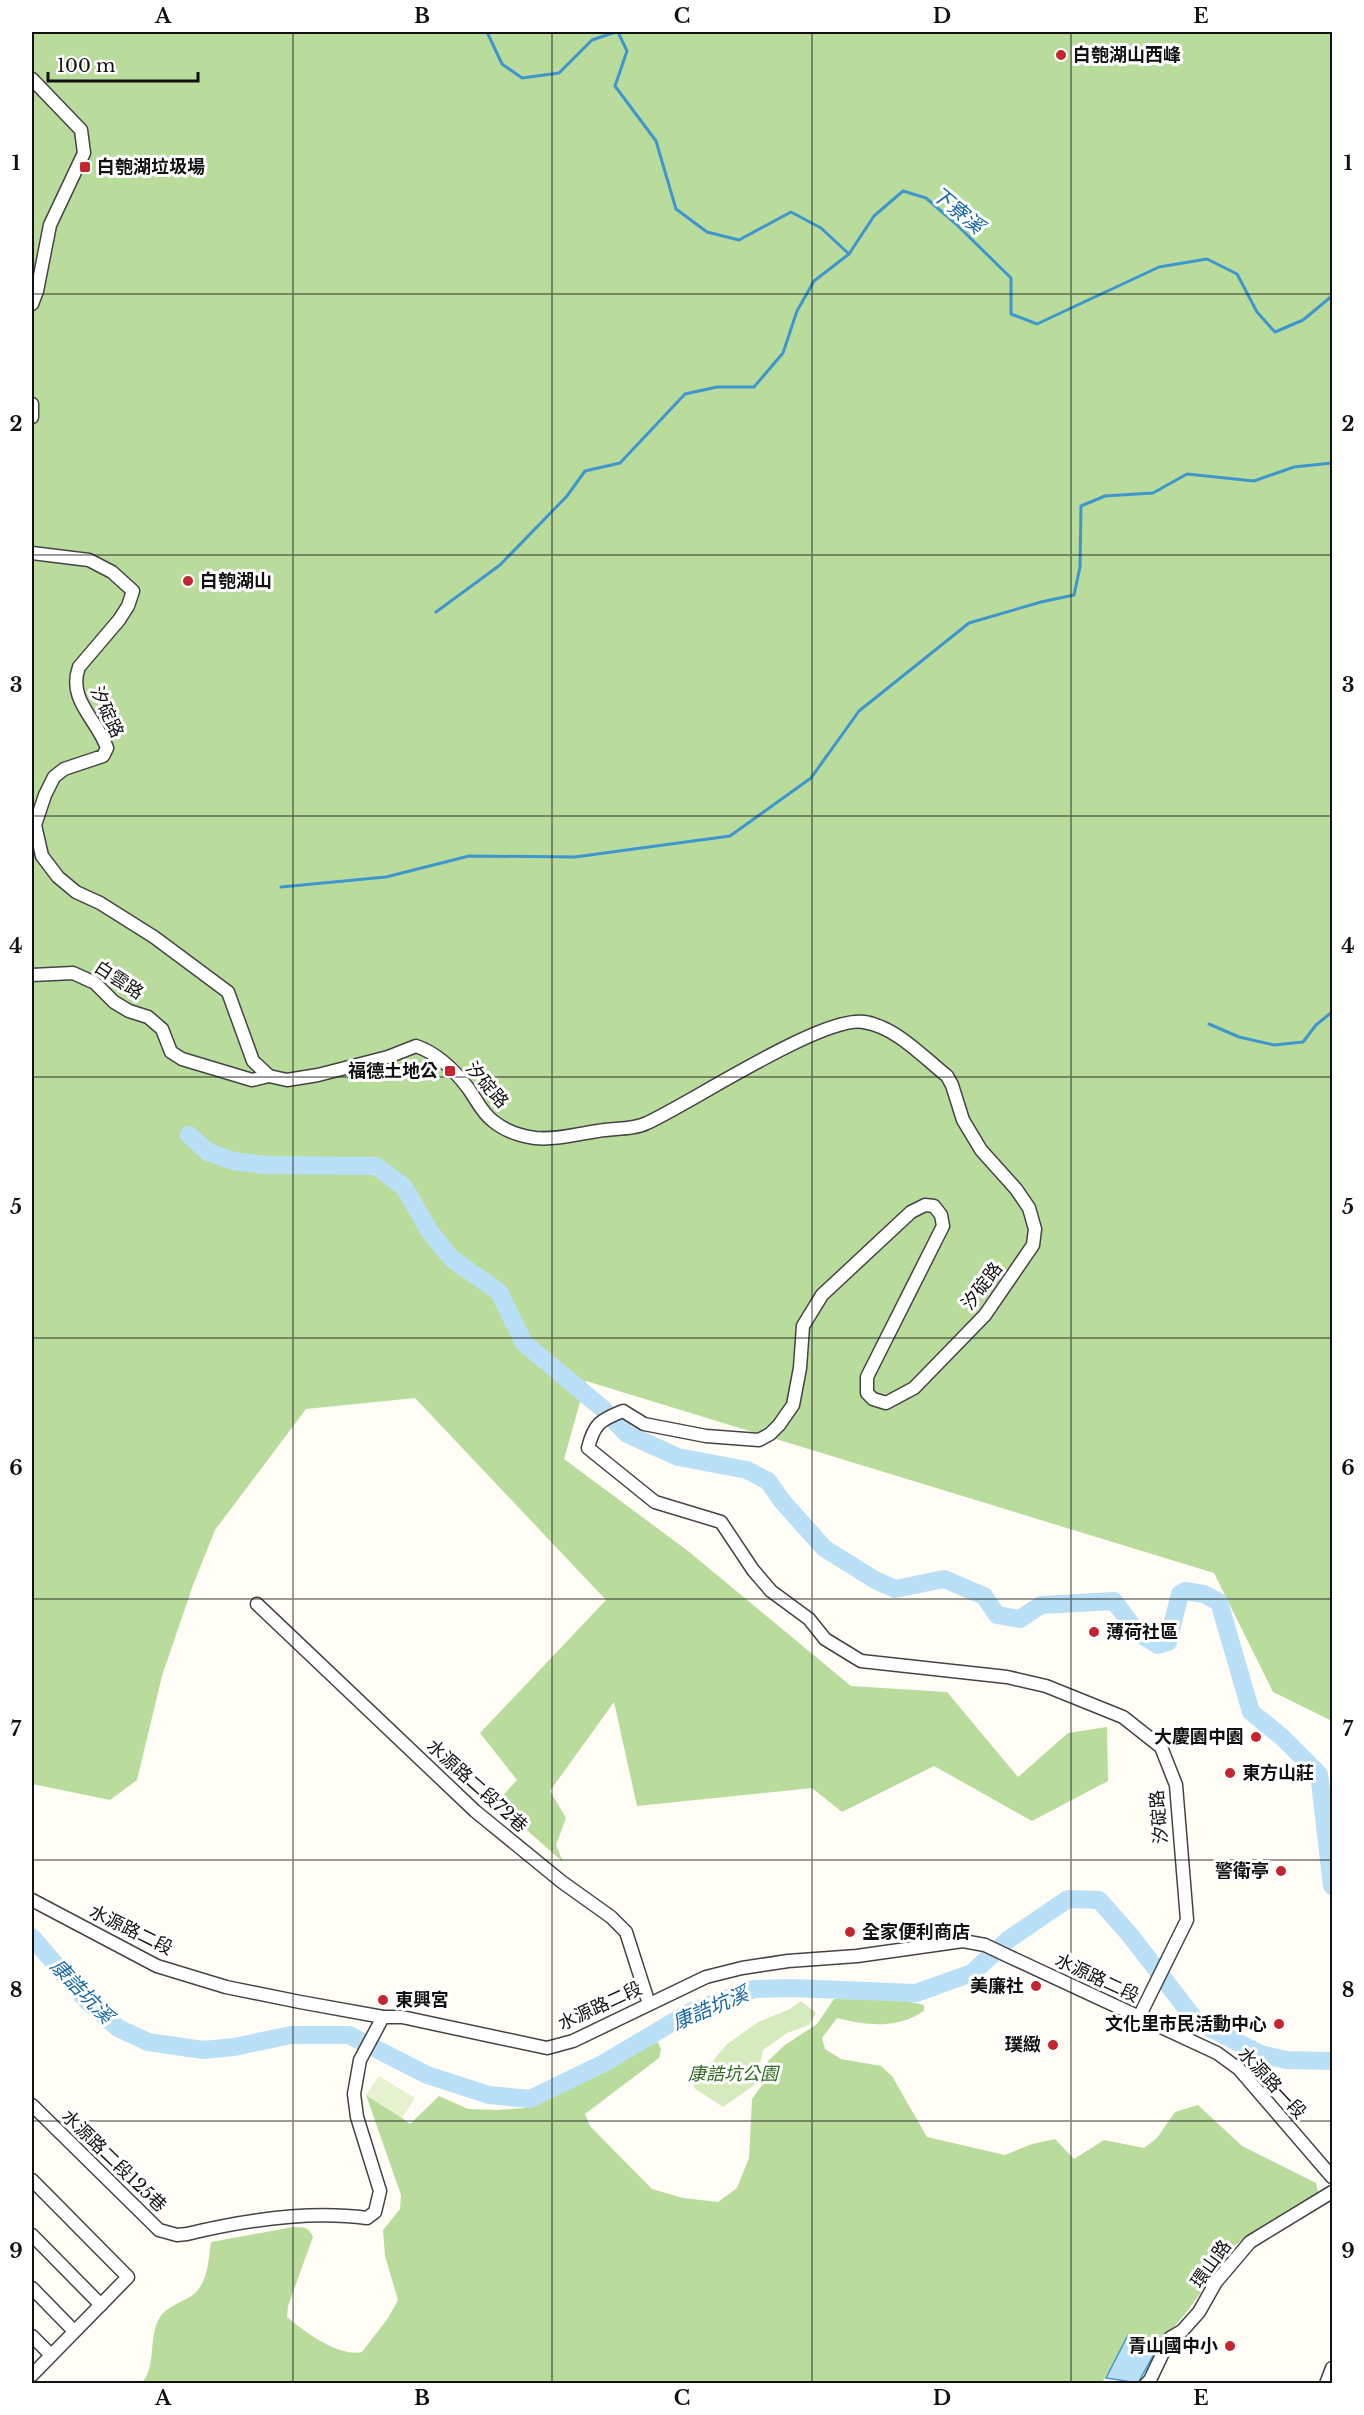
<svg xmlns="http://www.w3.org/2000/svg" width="1364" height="2415" viewBox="0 0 1364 2415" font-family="'Libre Baskerville','Noto Sans TC',serif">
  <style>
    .green { fill: #d5ebbd }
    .forest { fill: #b9dc9c }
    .pitch { fill: #e6f2cf }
    .water { fill: #b9e0f7; stroke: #3f96cf; stroke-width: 1.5 }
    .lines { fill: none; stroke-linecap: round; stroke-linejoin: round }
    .stream { stroke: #3f96cf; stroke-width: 3 }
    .river { stroke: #b9e0f7; stroke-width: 18 }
    .minor-casing { stroke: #444; stroke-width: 15 }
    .minor { stroke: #fff; stroke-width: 12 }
    .grid { fill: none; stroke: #111; stroke-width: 1.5; stroke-opacity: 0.55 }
    .poi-dot { fill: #c4262e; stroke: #fff; stroke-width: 2 }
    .labels { text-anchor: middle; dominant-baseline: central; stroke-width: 6; stroke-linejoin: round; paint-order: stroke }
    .poi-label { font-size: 18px; font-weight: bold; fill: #111; stroke: #fff; text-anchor: start }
    .street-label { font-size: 18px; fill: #111; stroke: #fff }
    .park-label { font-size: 18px; font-style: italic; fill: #2f6b1f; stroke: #fff }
    .water-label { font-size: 20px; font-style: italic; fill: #1768a6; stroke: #fff }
    .neatline { fill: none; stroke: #111; stroke-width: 2 }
    .grid-label { font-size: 20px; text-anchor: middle; font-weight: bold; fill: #111 }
  </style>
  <rect width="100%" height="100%" fill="#fffdf5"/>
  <polygon class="green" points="801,2001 816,2013 809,2025 787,2033 763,2050 756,2084 723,2107 694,2088 689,2074 713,2061 726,2045 758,2022 790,2009"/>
  <g class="forest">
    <polygon points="32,32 1332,32 1332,1721 1273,1692 1214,1573 586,1381 564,1459 688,1551 851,1686 947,1692 1018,1777 1068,1733 1107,1727 1108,1781 1032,1821 934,1766 842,1812 812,1788 637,1806 614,1702 550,1791 566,1818 556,1845 563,1862 496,1803 517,1780 480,1733 606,1600 415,1398 306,1409 215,1530 193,1585 162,1676 137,1780 110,1800 32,1784"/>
    <path d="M834 1999 902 2000 924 2005V2011C897 2029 867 2026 837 2018L822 2038 825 2049 841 2059 881 2066 892 2076 927 2137 1005 2155 1032 2144 1055 2139 1074 2159 1104 2140 1144 2148 1157 2138 1175 2112 1198 2105 1242 2146 1316 2183 1318 2192 1310 2201 1269 2223 1234 2246 1186 2313 1160 2343 1128 2335 1102 2383 141 2384C158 2365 147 2338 160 2317 166 2308 177 2304 186 2299 208 2289 208 2263 211 2242L293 2227C304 2227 309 2227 313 2237L288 2306 287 2317C305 2332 338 2357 362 2352L388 2318 398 2300 385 2256 383 2230 400 2209 401 2195 366 2095 402 2118 410 2124 439 2096 468 2109 498 2110 525 2108 576 2085 647 2045 658 2042 661 2049 659 2058 585 2114 590 2126 652 2189 683 2198 718 2202 737 2188 749 2158 752 2099 762 2085 768 2061 785 2045 817 2024Z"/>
  </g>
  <polygon class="pitch" points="379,2076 415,2098 402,2118 366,2095"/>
  <polygon class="water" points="1128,2335 1160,2343 1138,2383 1106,2378"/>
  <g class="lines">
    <g class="stream">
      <polyline points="487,32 502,64 522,78 559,73 592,40 616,32"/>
      <polyline points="618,32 627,51 615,86 656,141 676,209 707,232 739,240 791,212 821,228 849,254"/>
      <polyline points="436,612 500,565 567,496 585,471 620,463 685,394 717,387 754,387 783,353 797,311 814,281 849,254 874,216 903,191 926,198 956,224 1011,278 1011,314 1037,324 1159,267 1207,259 1237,274 1257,312 1275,332 1303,320 1332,296"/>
      <polyline points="281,887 386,877 469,856 575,857 730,836 811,778 859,711 969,623 1041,602 1074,595 1080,567 1081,506 1105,496 1153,493 1187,474 1254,481 1294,467 1332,463"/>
      <polyline points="1209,1024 1239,1037 1274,1045 1303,1042 1316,1025 1332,1012"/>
    </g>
    <g class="river">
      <polyline points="189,1135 208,1152 233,1161 265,1165 376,1166 404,1187 430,1232 452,1259 499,1292 524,1343 602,1408 627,1434 678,1457 747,1470 768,1481 782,1501 824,1548 875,1580 895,1589 944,1579 984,1596 997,1615 1020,1619 1041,1605 1114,1601 1137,1632 1158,1645 1168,1642 1180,1594 1185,1591 1204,1594 1219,1602 1251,1712 1282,1737 1319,1774 1332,1886"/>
      <polyline points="32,1937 86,2000 118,2028 148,2042 203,2050 234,2047 291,2035 349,2035 427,2075 489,2095 530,2099 604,2063 690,2012 754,1989 793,1988 916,1993 972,1973 1009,1939 1068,1899 1099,1900 1130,1935 1196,2021 1261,2054 1286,2060 1332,2061"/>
    </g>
    <g class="minor-casing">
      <g id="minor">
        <polyline points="32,79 81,130 84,153 50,225 37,291 32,304"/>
        <polyline points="32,404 32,417"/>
        <path d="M32 553 89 560 112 572 133 591 128 606 119 620 79 667C67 700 97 719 107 748L103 756 64 769 54 777 45 795 35 825 42 856 58 877 76 892 100 903 154 937 228 992 253 1061 269 1076 287 1080 318 1075 388 1057 416 1046C437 1053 455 1071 468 1088 476 1099 482 1113 493 1121 504 1130 520 1136 535 1138 557 1140 576 1134 598 1131 613 1128 633 1130 647 1123 691 1103 823 1015 864 1022 896 1027 922 1056 947 1076L952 1085 963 1120 981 1150 1016 1189 1029 1208 1035 1229 1033 1245 985 1315 914 1388 886 1403 873 1399 867 1393V1377L943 1226 941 1215 934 1206 925 1205 911 1212 822 1295 803 1326 800 1368 793 1405 779 1425 770 1434 759 1440 706 1436 644 1424 623 1411C600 1420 594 1424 588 1448L655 1502 721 1522 753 1570 771 1591 809 1619 825 1639 861 1661 1007 1677 1046 1686 1123 1717 1161 1747 1176 1785 1187 1920 1139 2017"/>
        <polyline points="32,975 73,973 95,983 114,1002 129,1011 148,1017 162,1029 171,1052 182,1059 252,1080 269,1076"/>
        <polyline points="257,1604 475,1811 562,1882 611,1917 626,1932 649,2004"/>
        <polyline points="32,1900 157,1966 226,1987 300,2002 383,2017 402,2017 547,2048 573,2041 706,1977 742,1968 788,1961 857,1956 963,1941 985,1945 1008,1956 1217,2053 1239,2069 1332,2177"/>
        <path d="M32 2105 159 2230 177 2235 187 2234C245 2220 308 2210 367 2218L375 2212 380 2191 357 2117 354 2094 360 2060 383 2017"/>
        <polyline points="32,2180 128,2277 32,2375"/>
        <polyline points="32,2235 101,2305"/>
        <polyline points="32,2288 74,2331"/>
        <polyline points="32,2336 51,2355"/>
        <polyline points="1146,2384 1150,2380 1170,2338 1182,2331 1199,2312 1216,2282 1250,2242 1332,2192"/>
        <polyline points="1326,2384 1332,2368"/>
      </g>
    </g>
    <use href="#minor" class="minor"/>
  </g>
  <path class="grid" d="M293 32V2384M552 32V2384M812 32V2384M1071 32V2384M32 294H1332M32 555H1332M32 816H1332M32 1077H1332M32 1338H1332M32 1599H1332M32 1860H1332M32 2121H1332"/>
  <g class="poi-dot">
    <circle cx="1061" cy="55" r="6"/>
    <rect x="79" y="161" width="12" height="12" rx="3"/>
    <circle cx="188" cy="581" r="6"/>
    <rect x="444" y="1065" width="12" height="12" rx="3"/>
    <circle cx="1094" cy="1632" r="6"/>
    <circle cx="1256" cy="1737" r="6"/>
    <circle cx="1230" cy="1773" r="6"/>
    <circle cx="1281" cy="1871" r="6"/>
    <circle cx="850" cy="1932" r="6"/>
    <circle cx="1036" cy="1986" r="6"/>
    <circle cx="383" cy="2000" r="6"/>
    <circle cx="1279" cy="2024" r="6"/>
    <circle cx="1053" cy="2045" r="6"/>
    <circle cx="1230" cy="2346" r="6"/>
  </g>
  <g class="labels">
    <g class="poi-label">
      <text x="1073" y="55">白匏湖山西峰</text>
      <text x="97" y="167">白匏湖垃圾場</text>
      <text x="200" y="581">白匏湖山</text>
      <text x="438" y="1071" text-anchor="end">福德土地公</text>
      <text x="1106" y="1632">薄荷社區</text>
      <text x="1244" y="1737" text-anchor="end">大慶園中園</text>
      <text x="1242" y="1773">東方山莊</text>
      <text x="1269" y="1871" text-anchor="end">警衛亭</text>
      <text x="862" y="1932">全家便利商店</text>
      <text x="1024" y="1986" text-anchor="end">美廉社</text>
      <text x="395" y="2000">東興宮</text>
      <text x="1267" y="2024" text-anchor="end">文化里市民活動中心</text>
      <text x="1041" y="2045" text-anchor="end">璞緻</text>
      <text x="1218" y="2346" text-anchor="end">青山國中小</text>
    </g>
    <g class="street-label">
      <text transform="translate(107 712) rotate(65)">汐碇路</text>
      <text transform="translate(119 980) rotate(33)">白雲路</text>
      <text transform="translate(487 1085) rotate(49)">汐碇路</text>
      <text transform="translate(982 1286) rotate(-53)">汐碇路</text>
      <text transform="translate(477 1786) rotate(42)">水源路二段72巷</text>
      <text transform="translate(1159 1817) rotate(-95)">汐碇路</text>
      <text transform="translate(131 1930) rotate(26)">水源路二段</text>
      <text transform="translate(1097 1978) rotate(25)">水源路二段</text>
      <text transform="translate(600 2006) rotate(-25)">水源路二段</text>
      <text transform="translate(1272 2083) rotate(47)">水源路一段</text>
      <text transform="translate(114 2161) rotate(44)">水源路二段125巷</text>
      <text transform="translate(1211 2264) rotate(-54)">環山路</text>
    </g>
    <g class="park-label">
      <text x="733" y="2074">康誥坑公園</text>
    </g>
    <g class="water-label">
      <text transform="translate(958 210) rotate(40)">下寮溪</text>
      <text transform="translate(82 1991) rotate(46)">康誥坑溪</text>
      <text transform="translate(710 2008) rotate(-23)">康誥坑溪</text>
    </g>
  </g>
  <rect width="1364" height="2415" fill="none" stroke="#ffffff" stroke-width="66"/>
  <path d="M48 72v9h150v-9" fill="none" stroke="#111111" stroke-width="3"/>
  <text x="57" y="72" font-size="18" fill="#111111" stroke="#ffffff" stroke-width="4.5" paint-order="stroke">100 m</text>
  <rect x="33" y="33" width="1298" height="2349" class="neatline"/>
  <g class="grid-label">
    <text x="163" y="23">A</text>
    <text x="422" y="23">B</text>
    <text x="682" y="23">C</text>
    <text x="942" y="23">D</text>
    <text x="1201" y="23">E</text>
    <text x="16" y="170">1</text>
    <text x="1348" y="170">1</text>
    <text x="16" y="431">2</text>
    <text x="1348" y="431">2</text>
    <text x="16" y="692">3</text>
    <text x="1348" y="692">3</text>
    <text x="16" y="953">4</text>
    <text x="1348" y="953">4</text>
    <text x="16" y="1214">5</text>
    <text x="1348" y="1214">5</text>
    <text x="16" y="1475">6</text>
    <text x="1348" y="1475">6</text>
    <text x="16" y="1736">7</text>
    <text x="1348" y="1736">7</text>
    <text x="16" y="1997">8</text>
    <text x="1348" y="1997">8</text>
    <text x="16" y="2258">9</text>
    <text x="1348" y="2258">9</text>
    <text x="163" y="2405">A</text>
    <text x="422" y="2405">B</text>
    <text x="682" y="2405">C</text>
    <text x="942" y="2405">D</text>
    <text x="1201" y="2405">E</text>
  </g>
</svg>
